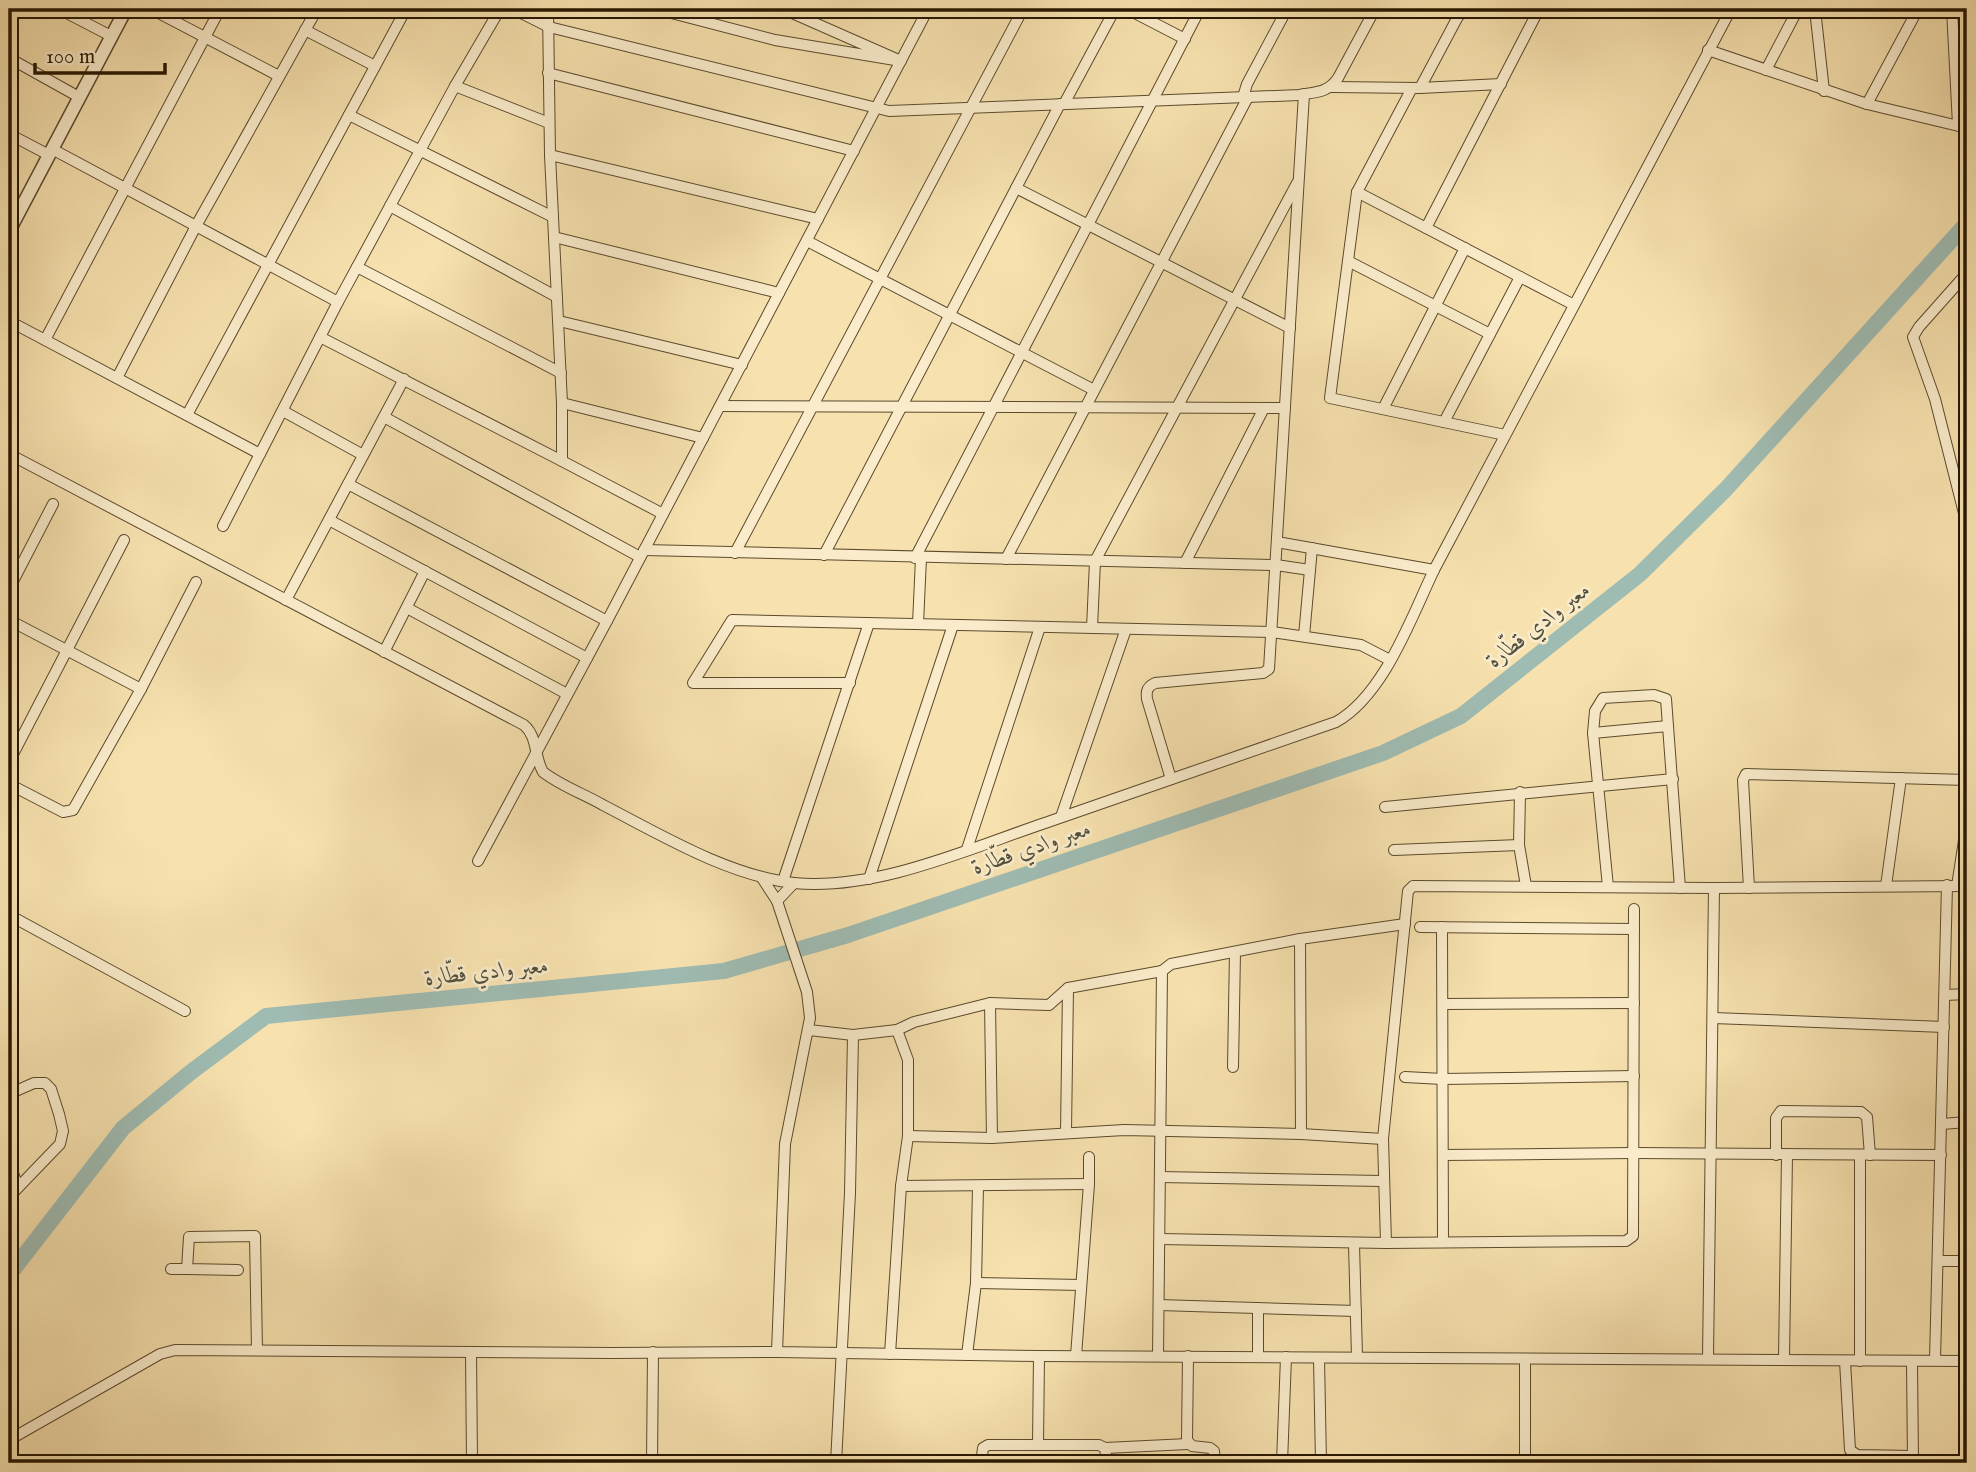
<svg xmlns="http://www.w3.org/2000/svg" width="1976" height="1472" viewBox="0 0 1976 1472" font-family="'IM FELL English',Amiri,serif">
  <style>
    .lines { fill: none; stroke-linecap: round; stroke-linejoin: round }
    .river { stroke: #9fbcb3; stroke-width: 16 }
    .minor-casing { stroke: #5b4a2c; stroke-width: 12 }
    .tertiary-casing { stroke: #5b4a2c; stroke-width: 15 }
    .minor { stroke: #faeccb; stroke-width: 10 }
    .tertiary { stroke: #faeccb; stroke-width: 12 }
    .labels { text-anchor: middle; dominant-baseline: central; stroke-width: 5; stroke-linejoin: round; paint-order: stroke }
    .water-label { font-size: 23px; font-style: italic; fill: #51513f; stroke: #faeccb }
  </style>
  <rect width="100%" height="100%" fill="#f7e2af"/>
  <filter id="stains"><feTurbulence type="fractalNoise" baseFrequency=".00286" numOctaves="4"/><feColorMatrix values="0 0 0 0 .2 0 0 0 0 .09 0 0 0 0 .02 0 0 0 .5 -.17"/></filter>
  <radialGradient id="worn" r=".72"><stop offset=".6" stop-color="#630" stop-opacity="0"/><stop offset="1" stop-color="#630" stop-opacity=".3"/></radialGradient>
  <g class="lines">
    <polyline class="river" points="9,1275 123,1128 191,1072 266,1016 724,971 848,935 1383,753 1461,716 1640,574 1726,489 1967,223"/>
    <g class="minor-casing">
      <g id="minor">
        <polyline points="59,9 111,36"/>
        <polyline points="151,9 279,76"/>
        <polyline points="220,9 45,340 260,454"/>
        <path d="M513 9 549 27 889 111 1299 95C1315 92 1328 93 1338 78L1375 9"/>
        <polyline points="548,9 550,155 562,403 562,461 663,514"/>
        <polyline points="656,9 775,40 901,61 783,9"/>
        <polyline points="1127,9 1185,39"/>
        <polyline points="1443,9 1458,17"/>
        <polyline points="1815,9 1824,91"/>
        <polyline points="1952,9 1958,125"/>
        <polyline points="305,30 375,66"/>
        <polyline points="1708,50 1867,104 1967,128"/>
        <polyline points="9,58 79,97"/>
        <polyline points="1766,70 1798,9"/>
        <polyline points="548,73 854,151"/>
        <polyline points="455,86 500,9"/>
        <polyline points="1332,87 1420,88 1501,84"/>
        <polyline points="1412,88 1357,192 1330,398 1505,435"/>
        <polyline points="1420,88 1462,9"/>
        <polyline points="1243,97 1247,84 1287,9"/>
        <polyline points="1064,104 1115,9"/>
        <polyline points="1867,104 1918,9"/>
        <polyline points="349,115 553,217"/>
        <polyline points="9,134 49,155"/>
        <polyline points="52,149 338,302 455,86 549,123"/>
        <polyline points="550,155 818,219"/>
        <polyline points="1016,188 1290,328"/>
        <polyline points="1357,192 1574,305"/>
        <polyline points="390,206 557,297"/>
        <polyline points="1426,228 1539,9"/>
        <polyline points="554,237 779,293"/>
        <polyline points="807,241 1094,390"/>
        <polyline points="1348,261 1490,334"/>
        <polyline points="357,267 561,373"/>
        <polyline points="1967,273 1919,327 1913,337 1935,399 1967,525"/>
        <polyline points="9,321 45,340"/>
        <polyline points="559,321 742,365"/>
        <polyline points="320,337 562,461"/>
        <polyline points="117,378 196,226 317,9"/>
        <polyline points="562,403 703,438"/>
        <polyline points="720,406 1285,408"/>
        <polyline points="1383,409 1465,248"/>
        <polyline points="283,411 363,455"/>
        <polyline points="187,415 406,9"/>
        <polyline points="384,417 640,557"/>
        <polyline points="1444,422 1520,277"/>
        <path d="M9 454 524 725C538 737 534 757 543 772 561 786 584 794 603 805 661 835 729 876 794 883 876 891 968 849 1045 823 1142 789 1239 756 1336 722 1384 695 1411 618 1434 570L1731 9"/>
        <polyline points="348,484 607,621"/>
        <polyline points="329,520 587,658"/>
        <polyline points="223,526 338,302"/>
        <polyline points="1277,542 1434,570"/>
        <polyline points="644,550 1276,565 1310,570"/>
        <polyline points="735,553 1023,9"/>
        <polyline points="824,555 1060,104"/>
        <polyline points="915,558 1200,9"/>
        <polyline points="1006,559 1248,97"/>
        <polyline points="1185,563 1264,408"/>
        <polyline points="9,589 53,504"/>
        <polyline points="286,600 404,379"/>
        <polyline points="407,608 567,694"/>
        <polyline points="9,620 141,689"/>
        <polyline points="918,624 921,558"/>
        <polyline points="1092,628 1095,561 1297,183"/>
        <polyline points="1304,636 1312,548"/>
        <polyline points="384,652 425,571"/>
        <polyline points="850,683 693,683 732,620 1272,632 1361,645 1390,660"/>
        <polyline points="1593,733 1668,726"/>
        <polyline points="9,762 124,540"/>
        <path d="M1171 779 1147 699C1146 691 1147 687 1155 683L1263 673 1269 669 1304 94"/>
        <polyline points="9,784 63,812 73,810 141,689 196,582"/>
        <polyline points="1520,792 1519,845 1526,886"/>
        <polyline points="1385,807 1673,779"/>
        <polyline points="1061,817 1126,629"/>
        <polyline points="967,849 1040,627"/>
        <polyline points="1394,850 1519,845"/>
        <polyline points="478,861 607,621 928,9"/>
        <polyline points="762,878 777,901 807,992 810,1018 785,1144 777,1352 1039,1356 1967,1361"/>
        <polyline points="869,879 953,625"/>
        <polyline points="783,881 869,623"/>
        <polyline points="1886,886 1901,778"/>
        <polyline points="1957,886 1967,821"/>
        <polyline points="1608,887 1593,733 1595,711 1603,698 1654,695 1666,699 1680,888"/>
        <polyline points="1749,888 1743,780 1746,774 1967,780"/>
        <polyline points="777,901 794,883"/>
        <polyline points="9,915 185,1011"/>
        <polyline points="1420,927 1634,929"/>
        <polyline points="1442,927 1443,1242"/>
        <polyline points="1300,939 1301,1134"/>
        <polyline points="1945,995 1967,994"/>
        <polyline points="990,1003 992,1138"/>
        <polyline points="1443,1004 1634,1003"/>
        <polyline points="1713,1018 1944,1027"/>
        <polyline points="809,1030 853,1035 897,1030 914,1022 990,1003 1049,1005 1068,988 1162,971"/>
        <polyline points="1233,1067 1235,952"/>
        <polyline points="1405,1077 1443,1079 1634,1076"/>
        <polyline points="9,1094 34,1083 45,1083 51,1089 59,1114 63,1131 60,1144 9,1197"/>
        <polyline points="1942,1124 1967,1122"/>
        <polyline points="1066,1132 1068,988"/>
        <polyline points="908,1136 992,1138 1124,1130 1301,1134 1383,1139"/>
        <polyline points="1443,1155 1633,1153 1941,1155"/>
        <polyline points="1776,1155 1776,1118 1781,1111 1861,1112 1867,1117 1870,1155"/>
        <polyline points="1860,1155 1860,1361"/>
        <polyline points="9,1162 18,1187"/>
        <polyline points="1160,1177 1382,1181"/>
        <polyline points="901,1186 1089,1184"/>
        <polyline points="1160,1239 1386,1243 1383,1139 1408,891 1413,886 1714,888 1967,886"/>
        <polyline points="1386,1243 1626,1241 1633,1236 1634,909"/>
        <polyline points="1354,1244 1357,1357"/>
        <polyline points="1938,1261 1967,1261"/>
        <polyline points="171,1269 187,1269"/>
        <polyline points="238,1270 187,1269 189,1237 255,1236 257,1350"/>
        <polyline points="976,1283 1081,1285"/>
        <polyline points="1159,1305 1356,1311"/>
        <polyline points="471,1352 472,1463"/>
        <polyline points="890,1354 901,1186 908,1136 908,1060 897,1030"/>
        <polyline points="967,1355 976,1283 978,1186"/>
        <polyline points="1076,1356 1089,1184 1089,1157"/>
        <polyline points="1158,1356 1162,971 1171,964 1300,939 1405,924"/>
        <polyline points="1188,1356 1187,1440 1192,1446 1210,1448 1214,1451 1215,1463"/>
        <polyline points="1258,1356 1258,1308"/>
        <polyline points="1319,1358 1321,1463"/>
        <polyline points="1525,1359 1525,1463"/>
        <polyline points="1708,1359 1714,888"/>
        <polyline points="1784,1359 1787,1155"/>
        <polyline points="1935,1360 1947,885"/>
        <polyline points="1845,1361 1850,1450 1857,1455 1913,1456"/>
        <polyline points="1912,1361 1913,1463"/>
        <polyline points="9,1440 160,1354 175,1350 612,1353 777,1352"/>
        <polyline points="1038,1445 1039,1356"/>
        <polyline points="1105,1448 1107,1463"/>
        <polyline points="652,1463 653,1352"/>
        <polyline points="836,1463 850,1193 853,1035"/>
        <polyline points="981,1463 983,1448 988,1445 1099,1445 1105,1448 1188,1444"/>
        <polyline points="1282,1463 1286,1357"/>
      </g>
    </g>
    <g class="tertiary-casing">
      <polyline id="tertiary" points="9,231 126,9"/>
    </g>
    <use href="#minor" class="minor"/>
    <use href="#tertiary" class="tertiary"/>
  </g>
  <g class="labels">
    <g class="water-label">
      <text transform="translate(1539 625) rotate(-38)">معبر وادي قطّارة</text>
      <text transform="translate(1032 848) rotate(-19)">معبر وادي قطّارة</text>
      <text transform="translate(487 972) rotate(-6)">معبر وادي قطّارة</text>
    </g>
  </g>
  <rect width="1976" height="1472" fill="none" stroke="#f7e2af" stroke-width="35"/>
  <rect x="10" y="10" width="1955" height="1451" fill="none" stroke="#271700" stroke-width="3.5"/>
  <rect x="18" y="18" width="1941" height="1437" fill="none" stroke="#271700" stroke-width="2"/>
  <path d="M35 63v10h130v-10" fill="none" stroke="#271700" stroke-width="3.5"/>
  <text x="46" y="63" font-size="21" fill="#271700" stroke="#faeccb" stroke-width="5" paint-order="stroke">100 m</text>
  <rect width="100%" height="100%" filter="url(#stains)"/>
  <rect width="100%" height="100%" fill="url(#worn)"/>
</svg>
